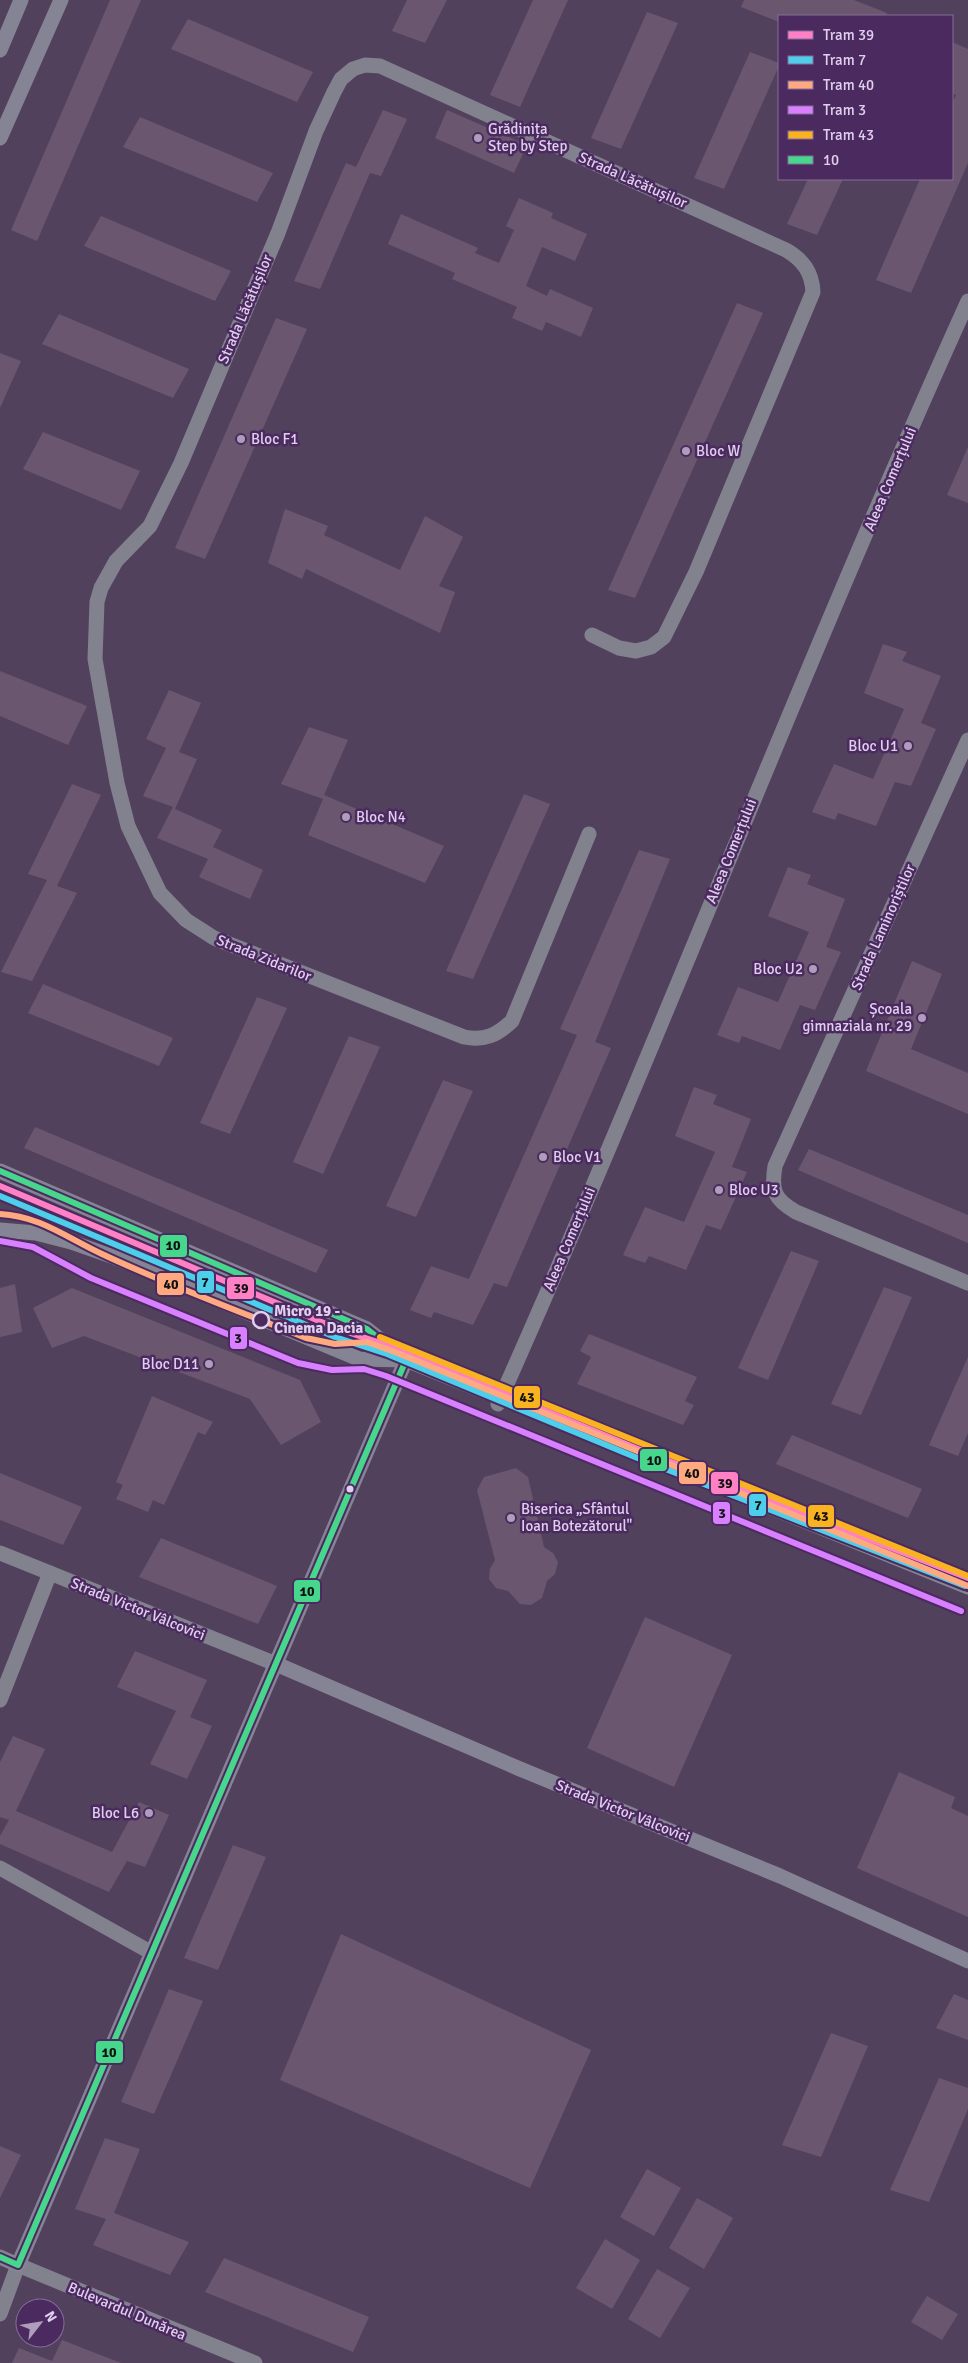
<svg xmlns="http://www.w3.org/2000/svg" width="968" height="2363" viewBox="0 0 968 2363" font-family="Signika,sans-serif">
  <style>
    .building { fill: #6b566f }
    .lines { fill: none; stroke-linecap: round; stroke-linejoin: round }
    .street { stroke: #82828f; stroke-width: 15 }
    .secondary { stroke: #858494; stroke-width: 15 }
    .tram { stroke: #857e8f; stroke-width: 1 }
    .bus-1-casing { stroke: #4b2a5f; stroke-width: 10 }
    .bus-1 { stroke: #46d78d; stroke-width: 6 }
    .tram-1-casing { stroke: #4b2a5f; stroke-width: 10 }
    .tram-2-casing { stroke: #4b2a5f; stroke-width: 10 }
    .tram-3-casing { stroke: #4b2a5f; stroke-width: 10 }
    .tram-4-casing { stroke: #4b2a5f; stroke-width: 10 }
    .tram-5-casing { stroke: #4b2a5f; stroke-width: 10 }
    .tram-1 { stroke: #ff80c5; stroke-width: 6 }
    .tram-2 { stroke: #4dcfeb; stroke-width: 6 }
    .tram-3 { stroke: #ffa980; stroke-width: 6 }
    .tram-4 { stroke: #d880ff; stroke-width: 6 }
    .tram-5 { stroke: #f9b220; stroke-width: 6 }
    .poi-dot { fill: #af9dbc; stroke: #4b2a5f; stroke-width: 2 }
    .stop-dot { fill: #4b2a5f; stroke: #e1cfef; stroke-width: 2.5 }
    .bus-dot { fill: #e1cfef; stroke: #4b2a5f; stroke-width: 2 }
    .labels { text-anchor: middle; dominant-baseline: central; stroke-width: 5; stroke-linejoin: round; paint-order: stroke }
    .poi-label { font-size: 15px; fill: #e1cfef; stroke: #4b2a5f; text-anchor: start }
    .street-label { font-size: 15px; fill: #e1cfef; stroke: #4b2a5f }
    .stop-label { font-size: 15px; font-weight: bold; fill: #e1cfef; stroke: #4b2a5f; text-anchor: start }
    .line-badge { stroke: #4b2a5f; stroke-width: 2 }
    .pale-badge-label { font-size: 14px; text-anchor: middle; font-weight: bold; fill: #111 }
  </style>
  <rect width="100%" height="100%" fill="#52415d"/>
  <g class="building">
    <polygon points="110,0 141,0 37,241 11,230"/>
    <polygon points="407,0 447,0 425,43 392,31"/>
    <polygon points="533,0 568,0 520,107 490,95"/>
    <polygon points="744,0 854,0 887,13 886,16 779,16 779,22 741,7"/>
    <polygon points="647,12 678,23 621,149 591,138"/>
    <polygon points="188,19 313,72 297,102 171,49"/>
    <polygon points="952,42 968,49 968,163 911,293 876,280 920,179 952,179 952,104 956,95 952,93"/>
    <polygon points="750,52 779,63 779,66 724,189 694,178"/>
    <polygon points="383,110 407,119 381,176 370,173 320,289 294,281 346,163 356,167"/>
    <polygon points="447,110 527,145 514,173 435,138"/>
    <polygon points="140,117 273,173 257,202 123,147"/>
    <polygon points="808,179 843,179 817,235 787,224"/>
    <polygon points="519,198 553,213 551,218 587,234 575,261 542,247 526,286 547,296 550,289 593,308 581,337 546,322 542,331 512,318 517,307 452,279 455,273 388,244 401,214 478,248 475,253 499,263 514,230 506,226"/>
    <polygon points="101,216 231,271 215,301 84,246"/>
    <polygon points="737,303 763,313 635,598 608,590"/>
    <polygon points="59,314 189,369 173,398 42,344"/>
    <polygon points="276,318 307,329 205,559 175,548"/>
    <polygon points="0,353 21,361 0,408"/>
    <polygon points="43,432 140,471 121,510 23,469"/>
    <polygon points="968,447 968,503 947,495"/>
    <polygon points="285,509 328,526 324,535 400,570 425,516 463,537 439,586 455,592 440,633 306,569 302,579 268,563"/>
    <polygon points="883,644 907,652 902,661 941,676 921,723 936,729 911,786 895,782 876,826 838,813 835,820 812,812 834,764 873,779 904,709 864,693"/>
    <polygon points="0,671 87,706 68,745 0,716"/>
    <polygon points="169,690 201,703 179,752 197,759 175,809 222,830 213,847 263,870 250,899 199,877 208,859 157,838 173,807 143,796 166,748 146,739"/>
    <polygon points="309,727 348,740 324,795 444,846 425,883 308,835 323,799 281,784"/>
    <polygon points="72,784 101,795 57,886 77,893 32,981 1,972 47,880 28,874"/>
    <polygon points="524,794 550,804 473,979 446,971"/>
    <polygon points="639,850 670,859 595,1042 611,1048 507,1287 494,1283 473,1325 434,1312 431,1318 410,1310 431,1266 469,1279 577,1035 560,1029"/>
    <polygon points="788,867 811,875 807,884 845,899 826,947 841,952 815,1010 800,1005 780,1050 742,1036 739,1043 717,1035 738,987 778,1002 809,932 768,916"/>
    <polygon points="912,961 942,974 911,1049 968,1073 968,1114 866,1071"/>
    <polygon points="43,984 173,1038 159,1066 28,1013"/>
    <polygon points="257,997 287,1008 230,1134 200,1123"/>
    <polygon points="349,1036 380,1047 323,1174 293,1162"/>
    <polygon points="443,1080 473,1091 416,1217 386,1206"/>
    <polygon points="694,1087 717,1095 713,1104 751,1119 732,1167 747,1172 721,1230 706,1225 686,1270 649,1256 645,1263 623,1255 645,1207 684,1222 715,1152 675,1136"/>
    <polygon points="35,1127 328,1250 316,1273 24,1148"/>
    <polygon points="809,1149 968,1215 968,1243 798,1170"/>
    <polygon points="791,1251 819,1261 768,1380 738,1368"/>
    <polygon points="15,1284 22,1332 0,1337 0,1288"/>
    <polygon points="884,1287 912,1297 861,1415 831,1404"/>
    <polygon points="72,1288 300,1380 321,1422 281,1445 250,1399 84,1336 52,1348 33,1308"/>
    <polygon points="589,1334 697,1377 685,1401 694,1405 683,1425 577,1384 591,1357 580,1351"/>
    <polygon points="968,1357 968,1433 958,1456 929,1445"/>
    <polygon points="152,1396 213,1422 205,1435 198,1432 164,1505 153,1500 148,1512 116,1499 123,1485 116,1482"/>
    <polygon points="792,1435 922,1489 908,1518 776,1464"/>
    <polygon points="516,1468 528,1477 544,1547 553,1553 558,1562 555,1574 547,1581 542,1598 531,1605 520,1604 508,1591 496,1588 489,1579 490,1569 495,1560 477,1490 484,1477"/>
    <polygon points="0,1473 82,1507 63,1545 0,1520"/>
    <polygon points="161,1538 277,1586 258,1624 139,1577"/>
    <polygon points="645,1617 732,1655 674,1787 587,1748"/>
    <polygon points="135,1651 207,1680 190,1717 212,1726 187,1779 150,1764 176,1711 117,1687"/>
    <polygon points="13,1736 45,1749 16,1811 112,1852 139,1802 169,1815 145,1867 127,1861 109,1892 0,1844 0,1836 9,1820 0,1817 0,1762"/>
    <polygon points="899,1772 955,1797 951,1808 968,1816 968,1917 857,1868"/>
    <polygon points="233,1845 266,1857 218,1970 184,1958"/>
    <polygon points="341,1934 591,2050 530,2188 280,2080"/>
    <polygon points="169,1989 203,2001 154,2114 121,2102"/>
    <polygon points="954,1994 968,2000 968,2040 936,2028"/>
    <polygon points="831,2033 868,2046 821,2157 782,2145"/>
    <polygon points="939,2078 968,2088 968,2109 929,2202 890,2190"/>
    <polygon points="105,2138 140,2149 114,2213 189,2242 170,2275 93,2245 106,2219 75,2209"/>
    <polygon points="0,2146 21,2155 0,2198"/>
    <polygon points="647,2169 681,2188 654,2236 620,2217"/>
    <polygon points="697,2198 733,2218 704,2269 669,2248"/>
    <polygon points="605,2239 640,2260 612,2309 576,2288"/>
    <polygon points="224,2258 369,2317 353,2352 205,2292"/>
    <polygon points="657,2269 690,2288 660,2338 628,2319"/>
    <polygon points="927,2296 958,2314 942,2340 911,2322"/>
    <polygon points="62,2340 121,2363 12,2363 19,2348 52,2361"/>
  </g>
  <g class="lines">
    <g class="street">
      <path d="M968 740 775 1166C771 1191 774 1199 796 1212L968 1283"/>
      <path d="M589 834 512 1021C497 1035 485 1041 464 1037L214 938 186 920 160 893 128 826 117 783 95 659 97 602 101 588 116 561 150 526 181 463 278 233 316 131 334 92 341 79 353 69 365 65 380 66 786 250C803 260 812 272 813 292L696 572 664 637 651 647 636 651 619 648 592 635"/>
      <path d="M498 1404C661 1039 803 665 968 301"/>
      <polyline points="0,1553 276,1664"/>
      <polyline points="0,1700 50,1573"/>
      <polyline points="0,1868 152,1953"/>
      <polyline points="0,2314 18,2265 255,2363"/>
    </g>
    <g class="secondary">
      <polyline points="0,50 21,0"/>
      <polyline points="0,138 61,0"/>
      <polyline points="0,1171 367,1329 406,1360 968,1587"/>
      <polyline points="0,1230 36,1233 71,1242 114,1257 359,1359 406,1360"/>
      <polyline points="276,1664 520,1769 780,1876 968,1961"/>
      <polyline points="0,2257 18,2265 406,1360"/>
    </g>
    <polyline class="tram" points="45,1206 96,1237 285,1317 306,1324 338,1329"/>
    <g class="bus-1-casing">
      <g id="bus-1">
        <polyline points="0,1171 367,1329 406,1360 968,1587"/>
        <polyline points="0,2257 18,2265 406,1360"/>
      </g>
    </g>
    <use href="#bus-1" class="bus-1"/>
    <g class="tram-1-casing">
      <polyline id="tram-1" points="0,1186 338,1329 390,1346 638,1449 968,1578"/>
    </g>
    <g class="tram-2-casing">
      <polyline id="tram-2" points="0,1196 335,1337 387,1354 635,1457 965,1586"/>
    </g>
    <g class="tram-3-casing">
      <path id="tram-3" d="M0 1214C40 1216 67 1238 102 1254 168 1285 238 1311 306 1338L335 1344 367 1342 395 1352 968 1586"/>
    </g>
    <g class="tram-4-casing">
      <polyline id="tram-4" points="0,1241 33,1247 91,1278 298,1363 332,1370 364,1369 386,1376 961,1611"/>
    </g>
    <g class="tram-5-casing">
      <polyline id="tram-5" points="380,1337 968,1576"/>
    </g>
    <use href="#tram-1" class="tram-1"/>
    <use href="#tram-2" class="tram-2"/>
    <use href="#tram-3" class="tram-3"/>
    <use href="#tram-4" class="tram-4"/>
    <use href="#tram-5" class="tram-5"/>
  </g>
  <g class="poi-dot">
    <circle cx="478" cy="138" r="5"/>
    <circle cx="241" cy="439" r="5"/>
    <circle cx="686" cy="451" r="5"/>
    <circle cx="908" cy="746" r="5"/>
    <circle cx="346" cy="817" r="5"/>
    <circle cx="813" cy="969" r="5"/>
    <circle cx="922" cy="1018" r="5"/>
    <circle cx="543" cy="1157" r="5"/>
    <circle cx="719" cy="1190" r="5"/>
    <circle cx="209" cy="1364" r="5"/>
    <circle cx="511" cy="1518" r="5"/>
    <circle cx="149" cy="1813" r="5"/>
  </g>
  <circle class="stop-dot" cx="261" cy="1320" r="8"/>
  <circle class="bus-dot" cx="350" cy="1489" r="4.5"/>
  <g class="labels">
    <g class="poi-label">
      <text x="488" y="129">Grădinița<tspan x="488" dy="17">Step by Step</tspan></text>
      <text x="251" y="439">Bloc F1</text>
      <text x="696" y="451">Bloc W</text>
      <text x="898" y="746" text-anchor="end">Bloc U1</text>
      <text x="356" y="817">Bloc N4</text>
      <text x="803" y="969" text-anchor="end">Bloc U2</text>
      <text x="912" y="1009" text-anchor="end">Școala<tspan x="912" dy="17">gimnaziala nr. 29</tspan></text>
      <text x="553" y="1157">Bloc V1</text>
      <text x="729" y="1190">Bloc U3</text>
      <text x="199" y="1364" text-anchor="end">Bloc D11</text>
      <text x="521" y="1509">Biserica „Sfântul<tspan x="521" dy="17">Ioan Botezătorul"</tspan></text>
      <text x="139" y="1813" text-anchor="end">Bloc L6</text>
    </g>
    <g class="street-label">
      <text transform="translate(633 180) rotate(24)">Strada Lăcătușilor</text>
      <text transform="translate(245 309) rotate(-67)">Strada Lăcătușilor</text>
      <text transform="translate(890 479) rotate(-67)">Aleea Comerțului</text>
      <text transform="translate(731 851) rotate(-68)">Aleea Comerțului</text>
      <text transform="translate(883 927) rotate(-66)">Strada Laminoriștilor</text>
      <text transform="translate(264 958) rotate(22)">Strada Zidarilor</text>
      <text transform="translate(569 1239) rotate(-67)">Aleea Comerțului</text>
      <text transform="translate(138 1609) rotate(22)">Strada Victor Vâlcovici</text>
      <text transform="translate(623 1811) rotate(22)">Strada Victor Vâlcovici</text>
      <text transform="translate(127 2311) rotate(23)">Bulevardul Dunărea</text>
    </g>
    <g class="stop-label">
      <text x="274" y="1311">Micro 19 -<tspan x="274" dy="17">Cinema Dacia</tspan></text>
    </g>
  </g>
  <g class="line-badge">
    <rect x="159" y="1234" width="29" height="24" rx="5" fill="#46d78d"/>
    <rect x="196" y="1270" width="19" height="24" rx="5" fill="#4dcfeb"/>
    <rect x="156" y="1272" width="29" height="24" rx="5" fill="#ffa980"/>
    <rect x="226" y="1276" width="29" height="24" rx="5" fill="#ff80c5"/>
    <rect x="229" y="1326" width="19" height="24" rx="5" fill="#d880ff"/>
    <rect x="513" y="1385" width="28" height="24" rx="5" fill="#f9b220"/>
    <rect x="639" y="1448" width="29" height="24" rx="5" fill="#46d78d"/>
    <rect x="678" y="1461" width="29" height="24" rx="5" fill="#ffa980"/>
    <rect x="710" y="1471" width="29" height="24" rx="5" fill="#ff80c5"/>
    <rect x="748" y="1493" width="19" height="24" rx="5" fill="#4dcfeb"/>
    <rect x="712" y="1501" width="19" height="24" rx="5" fill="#d880ff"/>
    <rect x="807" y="1504" width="28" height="24" rx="5" fill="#f9b220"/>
    <rect x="293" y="1579" width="28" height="24" rx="5" fill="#46d78d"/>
    <rect x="95" y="2040" width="29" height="24" rx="5" fill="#46d78d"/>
  </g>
  <g class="pale-badge-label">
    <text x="173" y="1250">10</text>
    <text x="205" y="1287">7</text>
    <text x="171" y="1289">40</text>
    <text x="241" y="1293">39</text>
    <text x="238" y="1343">3</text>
    <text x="527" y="1402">43</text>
    <text x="654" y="1465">10</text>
    <text x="692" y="1478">40</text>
    <text x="725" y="1488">39</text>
    <text x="758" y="1510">7</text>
    <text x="722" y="1518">3</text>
    <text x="821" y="1521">43</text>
    <text x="307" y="1596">10</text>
    <text x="109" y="2057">10</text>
  </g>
  <rect x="778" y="15" width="175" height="165" fill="#4b2a5f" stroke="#876c99"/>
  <rect x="788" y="31" width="25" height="8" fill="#ff80c5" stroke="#876c99"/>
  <text x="823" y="40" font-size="15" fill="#e1cfef">Tram 39</text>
  <rect x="788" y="56" width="25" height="8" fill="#4dcfeb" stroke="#876c99"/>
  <text x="823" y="65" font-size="15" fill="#e1cfef">Tram 7</text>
  <rect x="788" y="81" width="25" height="8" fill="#ffa980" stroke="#876c99"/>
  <text x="823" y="90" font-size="15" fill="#e1cfef">Tram 40</text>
  <rect x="788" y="106" width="25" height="8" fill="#d880ff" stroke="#876c99"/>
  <text x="823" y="115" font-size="15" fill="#e1cfef">Tram 3</text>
  <rect x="788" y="131" width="25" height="8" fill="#f9b220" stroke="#876c99"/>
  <text x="823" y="140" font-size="15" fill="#e1cfef">Tram 43</text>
  <rect x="788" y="156" width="25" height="8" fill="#46d78d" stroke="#876c99"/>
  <text x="823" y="165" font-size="15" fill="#e1cfef">10</text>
  <g transform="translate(40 2323) rotate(59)"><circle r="24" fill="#4b2a5f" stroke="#876c99"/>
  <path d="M0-4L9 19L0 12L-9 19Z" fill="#af9dbc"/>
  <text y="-8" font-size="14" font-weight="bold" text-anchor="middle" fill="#e1cfef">N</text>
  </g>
</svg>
